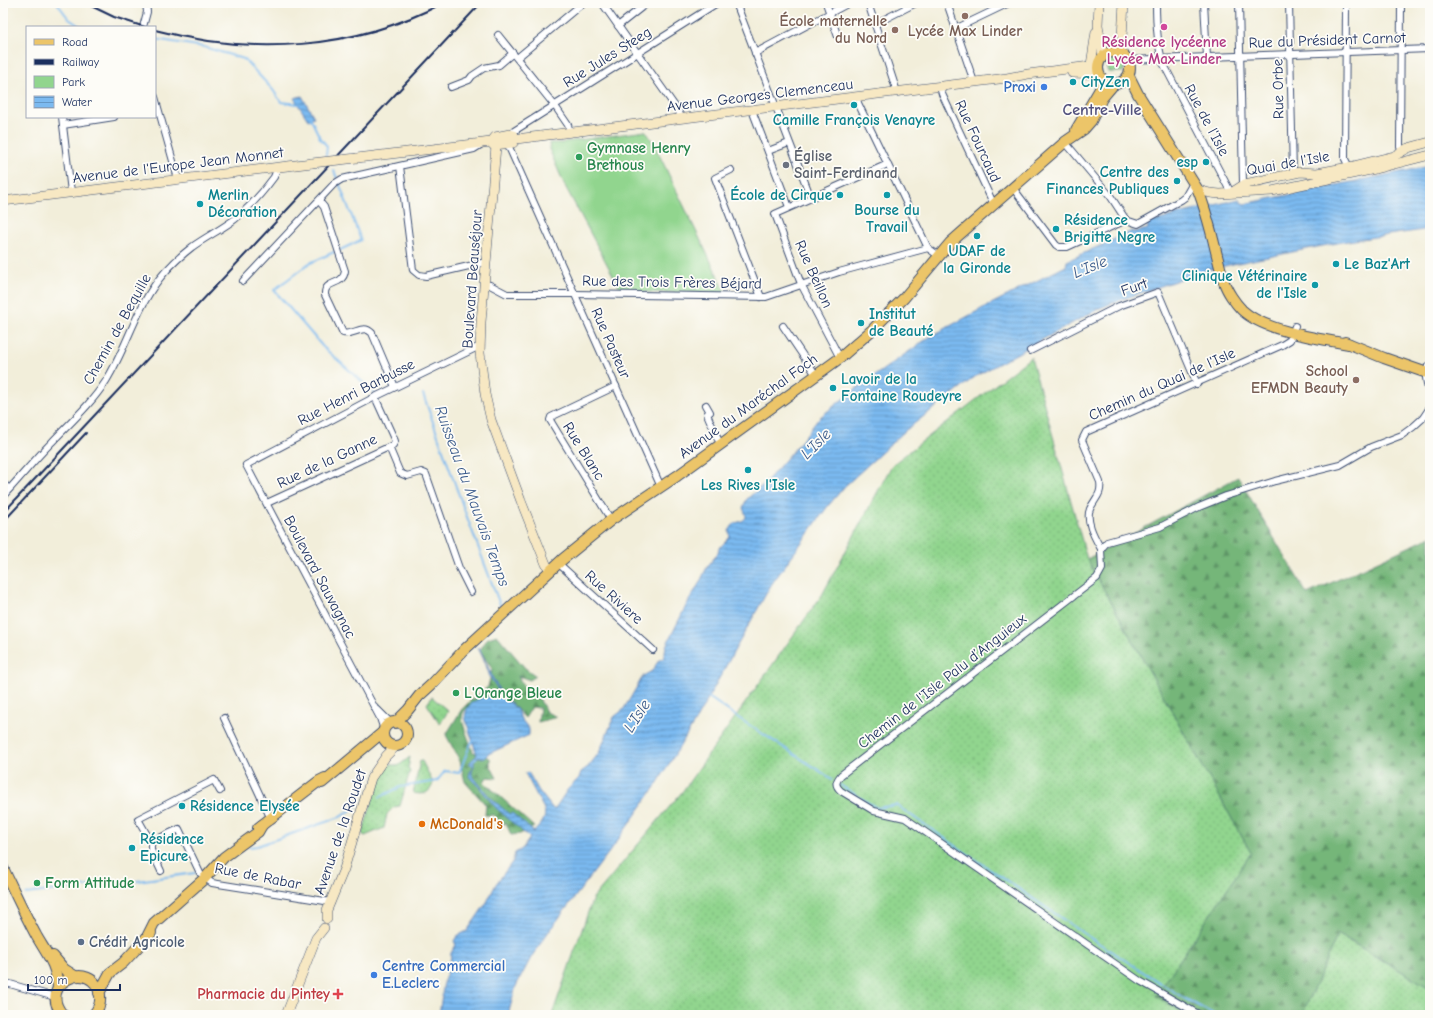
<svg xmlns="http://www.w3.org/2000/svg" width="1433" height="1018" viewBox="0 0 1433 1018" font-family="'Comic Neue',sans-serif">
  <style>
    .green { fill: url(#green-dots); stroke: #568276 }
    .forest { fill: url(#forest-firs); stroke: #48726c }
    .pitch { fill: #91d58e; stroke: #568276 }
    .water { fill: url(#water-rules); stroke: #4c74a7 }
    .lines { fill: none; stroke-linecap: round; stroke-linejoin: round }
    .stream { stroke: #7cbaf0; stroke-width: 2 }
    .street-casing { stroke: #3b4c71; stroke-width: 8 }
    .secondary-casing { stroke: #3b4c71; stroke-width: 10 }
    .primary-casing { stroke: #3b4c71; stroke-width: 12 }
    .street { stroke: #fff; stroke-width: 6 }
    .secondary { stroke: #f7e8c3; stroke-width: 9 }
    .primary { stroke: #ecc569; stroke-width: 10 }
    .rail { stroke: #1b2f5e; stroke-width: 2 }
    .secondary-bridge-casing { stroke: #3b4c71; stroke-width: 10; stroke-linecap: butt }
    .secondary-bridge { stroke: #f7e8c3; stroke-width: 9 }
    .education-dot { fill: #8d6e63; stroke: #fdfcf7; stroke-width: 1.5 }
    .hotel-dot { fill: #d1479c; stroke: #fdfcf7; stroke-width: 1.5 }
    .culture-dot { fill: #0f9aa8; stroke: #fdfcf7; stroke-width: 1.5 }
    .shop-dot { fill: #3f7fe0; stroke: #fdfcf7; stroke-width: 1.5 }
    .leisure-dot { fill: #2e9e5b; stroke: #fdfcf7; stroke-width: 1.5 }
    .worship-dot { fill: #6b7280; stroke: #fdfcf7; stroke-width: 1.5 }
    .food-dot { fill: #e8710a; stroke: #fdfcf7; stroke-width: 1.5 }
    .service-dot { fill: #5c6f8a; stroke: #fdfcf7; stroke-width: 1.5 }
    .health-dot { fill: #e0444e; stroke: #fdfcf7; stroke-width: 1.5 }
    .labels { text-anchor: middle; dominant-baseline: central; stroke-width: 3.5; stroke-linejoin: round; paint-order: stroke }
    .education-label { font-size: 15px; font-weight: bold; fill: #785e54; stroke: #fdfcf7; text-anchor: end }
    .street-label { font-size: 15px; fill: #1b2f5e; stroke: #fdfcf7 }
    .hotel-label { font-size: 15px; font-weight: bold; fill: #b23c85; stroke: #fdfcf7 }
    .culture-label { font-size: 15px; font-weight: bold; fill: #0d838f; stroke: #fdfcf7; text-anchor: start }
    .shop-label { font-size: 15px; font-weight: bold; fill: #366cbe; stroke: #fdfcf7; text-anchor: end }
    .leisure-label { font-size: 15px; font-weight: bold; fill: #27864d; stroke: #fdfcf7; text-anchor: start }
    .worship-label { font-size: 15px; font-weight: bold; fill: #5b616d; stroke: #fdfcf7; text-anchor: start }
    .food-label { font-size: 15px; font-weight: bold; fill: #c56008; stroke: #fdfcf7; text-anchor: start }
    .service-label { font-size: 15px; font-weight: bold; fill: #4e5e75; stroke: #fdfcf7; text-anchor: start }
    .health-label { font-size: 15px; font-weight: bold; fill: #be3a42; stroke: #fdfcf7; text-anchor: end }
    .neighbourhood-label { font-size: 16px; font-weight: bold; fill: #54537f; stroke: #fdfcf7 }
    .water-label { font-size: 16px; font-style: italic; fill: #38598a; stroke: #fdfcf7 }
  </style>
  <defs>
    <pattern id="green-dots" width="8" height="8" patternUnits="userSpaceOnUse"><rect width="8" height="8" fill="#91d58e"/><path d="M2 2h.1M6 6h.1" fill="none" stroke="#7cb77d" stroke-width="1.8" stroke-linecap="round"/></pattern>
    <pattern id="forest-firs" width="22" height="20" patternUnits="userSpaceOnUse"><rect width="22" height="20" fill="#74b679"/><path d="M5 1l3.5 6h-7zM16 11l3.5 6h-7z" fill="#5e9466"/></pattern>
    <pattern id="water-rules" width="6" height="5" patternUnits="userSpaceOnUse"><rect width="6" height="5" fill="#7cbaf0"/><path d="M0 2.5h6" fill="none" stroke="#6598c6"/></pattern>
  </defs>
  <rect width="100%" height="100%" fill="#fdfcf7"/>
  <filter id="ink" filterUnits="userSpaceOnUse"><feTurbulence type="fractalNoise" baseFrequency=".025" numOctaves="2"/><feDisplacementMap in="SourceGraphic" scale="8" xChannelSelector="R" yChannelSelector="G"/><feConvolveMatrix kernelMatrix="1 2 1 2 8 2 1 2 1" color-interpolation-filters="sRGB"/></filter>
  <filter id="wash" filterUnits="userSpaceOnUse"><feTurbulence type="fractalNoise" baseFrequency=".012" numOctaves="4" result="noise"/><feDisplacementMap in="SourceGraphic" scale="16" xChannelSelector="R" yChannelSelector="G"/><feGaussianBlur stdDeviation="0.9" result="paint"/><feColorMatrix in="noise" values="0 0 0 0 0 0 0 0 0 0 0 0 0 0 0 0 0 1.4 0 .05"/><feComposite in="paint" operator="in"/></filter>
  <g filter="url(#wash)">
    <rect width="100%" height="100%" fill="#f2eeda"/>
    <g class="green">
      <path d="M1121 54 1125 66 1123 72H1108L1105 62C1107 56 1113 56 1118 56Z"/>
      <polygon points="1031,357 1087,559 1251,853 1156,996 1187,1015 552,1015 593,898 682,792 822,595 892,465"/>
      <polygon points="432,697 448,711 440,724 427,704"/>
      <polygon points="410,757 408,769 410,771 400,806 394,807 387,814 384,828 365,836 362,834 380,776 389,764 398,766"/>
      <path d="M420 761H422L433 783C430 794 423 795 413 793Z"/>
      <polygon points="1337,934 1430,988 1430,1015 1302,1015"/>
    </g>
    <g class="forest">
      <polygon points="1238,477 1307,594 1426,539 1430,536 1430,988 1338,934 1302,1015 1187,1015 1156,996 1251,853 1087,559"/>
      <path d="M497 635 525 668 536 676 530 680 518 676 526 691 539 698 546 712 557 717 538 722 540 708 532 707 525 718 504 695C492 697 462 702 462 718 462 724 471 745 473 752L490 758V765L497 778 487 777 484 782 534 827 520 834 511 835 506 823 500 825 494 815H485L486 805 465 782 460 761 446 735 462 709 471 700 488 687 492 669 480 650 488 638Z"/>
    </g>
    <polygon class="pitch" points="646,131 654,144 726,293 622,292 565,186 550,151 549,143 563,143 564,142"/>
    <g class="water">
      <polygon points="302,96 314,117 308,120 294,98"/>
      <path d="M1430 166V229L1347 241 1233 264 1207 270 1126 298 1100 308 976 376 906 430 845 486 828 506 771 585 697 718 657 784 613 847 549 931 532 956 516 986 508 1015H439L444 981 450 963 451 953 456 945 454 941 457 936 467 931 487 902 496 884 513 861 515 853 522 849 530 838 496 808 480 788 469 777 470 772 474 767 469 763 477 755 465 717C467 699 481 698 496 696L498 692 497 688 490 677 485 662 478 648 479 647C483 656 487 665 491 674 495 684 499 686 501 698L512 704 517 710 521 719 529 729V735L488 754 483 759 479 757 474 762C475 768 471 770 472 775L488 795 509 814 512 813 534 832C541 824 547 819 544 809L525 773 528 772 539 791 554 810 568 789 579 778 581 772 588 767 599 753 614 717 623 710 631 697 643 676 652 671 659 660 664 658 666 646 686 606 700 582 707 567 718 553 719 548 730 537 729 531C731 528 733 524 736 523 747 519 748 519 743 508L746 500 765 483 799 444 819 418 853 391 928 338 983 308 1066 266 1067 261 1132 231 1134 232 1148 229 1147 223 1167 218V217L1239 199 1241 202 1244 204Z"/>
    </g>
    <g class="lines">
      <g class="stream">
        <polyline points="57,3 69,19 81,27"/>
        <polyline points="155,39 204,47 244,59 273,90 281,102 299,104"/>
        <polyline points="310,117 320,138 327,146 326,155"/>
        <polyline points="334,171 337,178"/>
        <polyline points="339,183 361,240 340,250"/>
        <polyline points="334,252 308,264 274,290 323,347 375,393"/>
        <polyline points="423,394 464,509 500,605"/>
        <polyline points="707,696 740,719 832,779"/>
        <polyline points="840,785 877,808 896,805 1086,935 1182,997 1215,1015"/>
        <path d="M380 797 400 787 437 781 445 771 459 773C462 766 469 745 473 741"/>
        <polyline points="249,847 257,846 340,817 356,807"/>
        <polyline points="3,889 8,898"/>
        <polyline points="64,889 137,881 195,873"/>
        <polyline points="26,894 58,890"/>
      </g>
    </g>
  </g>
  <g filter="url(#ink)">
    <g class="lines">
      <g class="street-casing">
        <g id="street">
          <polyline points="602,3 679,112 681,118"/>
          <polyline points="736,3 811,198"/>
          <polyline points="826,3 838,37"/>
          <polyline points="868,3 897,92"/>
          <polyline points="947,3 974,82"/>
          <path d="M1156 3C1156 23 1157 44 1163 63L1231 193"/>
          <polyline points="1204,3 1207,57"/>
          <polyline points="1239,3 1243,184"/>
          <polyline points="1289,3 1293,174"/>
          <polyline points="1346,3 1345,159 1349,167"/>
          <polyline points="1401,3 1400,147 1403,152"/>
          <polyline points="875,24 916,3"/>
          <polyline points="618,26 647,3"/>
          <polyline points="143,27 147,12 146,3"/>
          <polyline points="955,29 1009,3"/>
          <polyline points="498,35 555,106 568,125 570,132"/>
          <polyline points="755,53 849,3"/>
          <polyline points="517,58 583,3"/>
          <polyline points="1128,60 1430,49"/>
          <polyline points="451,87 469,80 472,76 484,68 499,65 513,53"/>
          <polyline points="940,87 942,94 994,205"/>
          <polyline points="155,97 178,179"/>
          <polyline points="857,97 858,103 928,248 939,256"/>
          <polyline points="752,110 789,207"/>
          <polyline points="62,117 71,192"/>
          <polyline points="63,125 114,117"/>
          <polyline points="512,134 514,131 717,3"/>
          <polyline points="1065,142 1111,197 1126,220"/>
          <polyline points="507,144 509,147 661,487"/>
          <polyline points="768,151 789,143"/>
          <polyline points="400,166 413,270 419,275 426,276 486,262"/>
          <polyline points="731,170 715,178 761,297"/>
          <polyline points="1013,188 1056,245 1059,247 1067,247 1126,220"/>
          <path d="M319 201 324 207 345 271C343 287 324 279 325 295L343 333C354 336 363 323 372 333L395 387"/>
          <polyline points="1126,220 1138,224 1181,200 1185,197 1193,183"/>
          <polyline points="243,281 334,184 342,179 474,149 482,144"/>
          <polyline points="484,284 490,285 507,294 574,294 766,297 839,272 928,248"/>
          <polyline points="783,326 816,375"/>
          <polyline points="1030,351 1119,306 1158,292 1197,384"/>
          <polyline points="840,358 801,284 775,214 888,164"/>
          <polyline points="1428,366 1426,378 1430,401"/>
          <polyline points="706,405 710,412 707,414 720,444"/>
          <polyline points="389,447 400,473 407,476 421,472 426,474 459,568 471,592"/>
          <polyline points="3,483 9,489"/>
          <path d="M3 496C20 478 35 459 52 442 71 422 91 404 106 381 128 346 137 303 165 272 173 263 183 254 192 247 206 237 222 229 235 219 250 207 263 192 274 177L276 172V168"/>
          <polyline points="267,503 393,445 395,441 375,397"/>
          <polyline points="611,520 550,420 551,417 616,386"/>
          <path d="M1101 549C1095 538 1085 521 1090 509 1095 498 1102 495 1100 482L1082 440 1086 432 1282 345 1290 340 1295 326"/>
          <polyline points="558,563 653,650"/>
          <polyline points="378,710 391,723"/>
          <polyline points="224,718 271,819"/>
          <polyline points="384,730 380,718 246,465 375,397 480,346"/>
          <polyline points="151,842 138,819 214,780 220,791"/>
          <polyline points="161,871 151,850 151,842 179,829 200,873"/>
          <polyline points="205,878 212,883 331,902"/>
          <polyline points="3,982 55,997"/>
          <path d="M1200 1015 1140 981 905 818 874 811 841 791C834 785 836 781 841 775L1097 578 1102 569 1101 549 1107 542 1160 527 1199 507 1226 496 1275 481 1340 465 1371 447 1402 435 1413 427 1423 418 1429 409 1430 405"/>
        </g>
      </g>
      <g class="secondary-casing">
        <g id="secondary">
          <polyline points="1099,3 1098,25 1103,56"/>
          <polyline points="1121,54 1124,3"/>
          <polyline points="1091,65 1096,32"/>
          <polyline points="1072,73 1098,74"/>
          <polyline points="516,139 514,135 510,134 495,137 491,142 493,145 513,143 516,139 1007,78 1028,74 1098,65"/>
          <polyline points="496,146 481,322 480,353 485,394 491,420 521,501 546,564 550,570"/>
          <polyline points="357,158 491,142"/>
          <polyline points="1198,190 1210,193 1220,194 1272,191 1375,169 1430,155"/>
          <polyline points="1231,193 1245,184 1300,172 1317,173 1349,167 1394,156 1408,148 1430,142"/>
          <polyline points="3,201 312,163"/>
          <polyline points="327,919 327,910 344,869 371,778 386,756 396,746"/>
          <polyline points="286,1015 316,938 324,928"/>
        </g>
      </g>
      <g class="primary-casing">
        <g id="primary">
          <circle cx="1114" cy="68" r="16"/>
          <path d="M1129 76 1138 94 1198 190C1210 220 1215 251 1224 282 1227 291 1235 303 1242 310 1264 331 1320 339 1349 344"/>
          <polyline points="1076,130 1100,89 1103,81"/>
          <polyline points="1345,342 1384,358 1430,374"/>
          <circle cx="395" cy="734" r="12"/>
          <polyline points="395,723 408,710 419,696 431,685 464,650 563,559 611,520 677,476 840,358 872,330 904,298 950,243 959,235 1065,142 1084,129 1091,121 1102,98 1113,85"/>
          <polyline points="322,783 383,732"/>
          <polyline points="258,828 319,781 325,778"/>
          <path d="M3 868C14 891 25 915 37 937 48 956 56 964 58 987"/>
          <polyline points="147,937 154,923 205,878 224,857 258,832 262,825"/>
          <polyline points="53,956 64,969 75,976"/>
          <polyline points="99,993 110,973 123,963 151,933"/>
          <path d="M63 1015C35 983 93 957 100 995 101 1003 98 1010 93 1015"/>
        </g>
      </g>
      <use href="#street" class="street"/>
      <use href="#secondary" class="secondary"/>
      <use href="#primary" class="primary"/>
      <g class="rail">
        <polyline points="85,3 114,17 145,27"/>
        <path d="M155 30C252 56 354 50 443 3"/>
        <polyline points="3,513 481,3"/>
        <polyline points="3,522 86,433"/>
      </g>
      <g class="secondary-bridge-casing">
        <polyline id="secondary-bridge" points="312,163 357,158"/>
      </g>
      <use href="#secondary-bridge" class="secondary-bridge"/>
    </g>
  </g>
  <g class="education-dot">
    <circle cx="965" cy="16" r="4"/>
    <circle cx="895" cy="30" r="4"/>
    <circle cx="1356" cy="380" r="4"/>
  </g>
  <circle class="hotel-dot" cx="1164" cy="27" r="4"/>
  <g class="culture-dot">
    <circle cx="1073" cy="82" r="4"/>
    <circle cx="854" cy="105" r="4"/>
    <circle cx="1206" cy="162" r="4"/>
    <circle cx="1177" cy="181" r="4"/>
    <circle cx="840" cy="195" r="4"/>
    <circle cx="887" cy="195" r="4"/>
    <circle cx="200" cy="204" r="4"/>
    <circle cx="1056" cy="229" r="4"/>
    <circle cx="977" cy="236" r="4"/>
    <circle cx="1336" cy="264" r="4"/>
    <circle cx="1315" cy="285" r="4"/>
    <circle cx="861" cy="323" r="4"/>
    <circle cx="833" cy="388" r="4"/>
    <circle cx="748" cy="470" r="4"/>
    <circle cx="182" cy="806" r="4"/>
    <circle cx="132" cy="848" r="4"/>
  </g>
  <g class="shop-dot">
    <circle cx="1044" cy="87" r="4"/>
    <circle cx="374" cy="975" r="4"/>
  </g>
  <g class="leisure-dot">
    <circle cx="579" cy="157" r="4"/>
    <circle cx="456" cy="693" r="4"/>
    <circle cx="37" cy="883" r="4"/>
  </g>
  <circle class="worship-dot" cx="786" cy="165" r="4"/>
  <circle class="food-dot" cx="422" cy="824" r="4"/>
  <circle class="service-dot" cx="81" cy="942" r="4"/>
  <path class="health-dot" d="M336 988h4v4h4v4h-4v4h-4v-4h-4v-4h4z"/>
  <g class="labels">
    <g class="education-label">
      <text x="887" y="21">École maternelle<tspan x="887" dy="17">du Nord</tspan></text>
      <text x="965" y="31" text-anchor="middle">Lycée Max Linder</text>
      <text x="1348" y="371">School<tspan x="1348" dy="17">EFMDN Beauty</tspan></text>
    </g>
    <g class="street-label">
      <text transform="translate(1327 40) rotate(-2)">Rue du Président Carnot</text>
      <text transform="translate(607 57) rotate(-32)">Rue Jules Steeg</text>
      <text transform="translate(1278 89) rotate(-91)">Rue Orbe</text>
      <text transform="translate(760 95) rotate(-7)">Avenue Georges Clemenceau</text>
      <text transform="translate(1207 120) rotate(62)">Rue de l'Isle</text>
      <text transform="translate(978 141) rotate(65)">Rue Fourcaud</text>
      <text transform="translate(1288 163) rotate(-10)">Quai de l'Isle</text>
      <text transform="translate(178 165) rotate(-7)">Avenue de l'Europe Jean Monnet</text>
      <text transform="translate(814 274) rotate(66)">Rue Beillon</text>
      <text transform="translate(472 279) rotate(-86)">Boulevard Beauséjour</text>
      <text transform="translate(672 282) rotate(1)">Rue des Trois Frères Béjard</text>
      <text transform="translate(1134 287) rotate(-19)">Furt</text>
      <text transform="translate(117 329) rotate(-61)">Chemin de Bequille</text>
      <text transform="translate(611 343) rotate(66)">Rue Pasteur</text>
      <text transform="translate(1162 384) rotate(-24)">Chemin du Quai de l'Isle</text>
      <text transform="translate(356 392) rotate(-27)">Rue Henri Barbusse</text>
      <text transform="translate(748 406) rotate(-36)">Avenue du Maréchal Foch</text>
      <text transform="translate(584 451) rotate(58)">Rue Blanc</text>
      <text transform="translate(327 461) rotate(-25)">Rue de la Ganne</text>
      <text transform="translate(320 577) rotate(62)">Boulevard Sauvagnac</text>
      <text transform="translate(614 597) rotate(42)">Rue Riviere</text>
      <text transform="translate(942 681) rotate(-38)">Chemin de l'Isle Palu d’Anguieux</text>
      <text transform="translate(340 832) rotate(-71)">Avenue de la Roudet</text>
      <text transform="translate(258 876) rotate(11)">Rue de Rabar</text>
    </g>
    <g class="hotel-label">
      <text x="1164" y="42">Résidence lycéenne<tspan x="1164" dy="17">Lycée Max Linder</tspan></text>
    </g>
    <g class="culture-label">
      <text x="1081" y="82">CityZen</text>
      <text x="854" y="120" text-anchor="middle">Camille François Venayre</text>
      <text x="1198" y="162" text-anchor="end">esp</text>
      <text x="1169" y="172" text-anchor="end">Centre des<tspan x="1169" dy="17">Finances Publiques</tspan></text>
      <text x="208" y="195">Merlin<tspan x="208" dy="17">Décoration</tspan></text>
      <text x="832" y="195" text-anchor="end">École de Cirque</text>
      <text x="887" y="210" text-anchor="middle">Bourse du<tspan x="887" dy="17">Travail</tspan></text>
      <text x="1064" y="220">Résidence<tspan x="1064" dy="17">Brigitte Negre</tspan></text>
      <text x="977" y="251" text-anchor="middle">UDAF de<tspan x="977" dy="17">la Gironde</tspan></text>
      <text x="1344" y="264">Le Baz'Art</text>
      <text x="1307" y="276" text-anchor="end">Clinique Vétérinaire<tspan x="1307" dy="17">de l'Isle</tspan></text>
      <text x="869" y="314">Institut<tspan x="869" dy="17">de Beauté</tspan></text>
      <text x="841" y="379">Lavoir de la<tspan x="841" dy="17">Fontaine Roudeyre</tspan></text>
      <text x="748" y="485" text-anchor="middle">Les Rives l'Isle</text>
      <text x="190" y="806">Résidence Elysée</text>
      <text x="140" y="839">Résidence<tspan x="140" dy="17">Epicure</tspan></text>
    </g>
    <g class="shop-label">
      <text x="1036" y="87">Proxi</text>
      <text x="382" y="966" text-anchor="start">Centre Commercial<tspan x="382" dy="17">E.Leclerc</tspan></text>
    </g>
    <g class="leisure-label">
      <text x="587" y="148">Gymnase Henry<tspan x="587" dy="17">Brethous</tspan></text>
      <text x="464" y="693">L'Orange Bleue</text>
      <text x="45" y="883">Form Attitude</text>
    </g>
    <g class="worship-label">
      <text x="794" y="156">Église<tspan x="794" dy="17">Saint-Ferdinand</tspan></text>
    </g>
    <g class="food-label">
      <text x="430" y="824">McDonald's</text>
    </g>
    <g class="service-label">
      <text x="89" y="942">Crédit Agricole</text>
    </g>
    <g class="health-label">
      <text x="330" y="994">Pharmacie du Pintey</text>
    </g>
    <g class="neighbourhood-label">
      <text x="1102" y="110">Centre-Ville</text>
    </g>
    <g class="water-label">
      <text transform="translate(1090 267) rotate(-22)">L'Isle</text>
      <text transform="translate(816 444) rotate(-45)">L'Isle</text>
      <text transform="translate(472 496) rotate(70)">Ruisseau du Mauvais Temps</text>
      <text transform="translate(637 716) rotate(-57)">L'Isle</text>
    </g>
  </g>
  <rect width="1433" height="1018" fill="none" stroke="#fdfcf7" stroke-width="16"/>
  <rect x="26" y="26" width="130" height="92" fill="#fdfcf7" stroke="#a3aaba"/>
  <rect x="34" y="39" width="20" height="6" fill="#ecc569" stroke="#a3aaba"/>
  <text x="62" y="46" font-size="12" fill="#1b2f5e">Road</text>
  <rect x="34" y="59" width="20" height="6" fill="#1b2f5e" stroke="#a3aaba"/>
  <text x="62" y="66" font-size="12" fill="#1b2f5e">Railway</text>
  <rect x="34" y="76" width="20" height="12" fill="#91d58e" stroke="#a3aaba"/>
  <text x="62" y="86" font-size="12" fill="#1b2f5e">Park</text>
  <rect x="34" y="96" width="20" height="12" fill="url(#water-rules)" stroke="#a3aaba"/>
  <text x="62" y="106" font-size="12" fill="#1b2f5e">Water</text>
  <path d="M28 984v6h92v-6" fill="none" stroke="#1b2f5e" stroke-width="2"/>
  <text x="34" y="984" font-size="12" fill="#1b2f5e" stroke="#fdfcf7" stroke-width="3" paint-order="stroke">100 m</text>
</svg>
